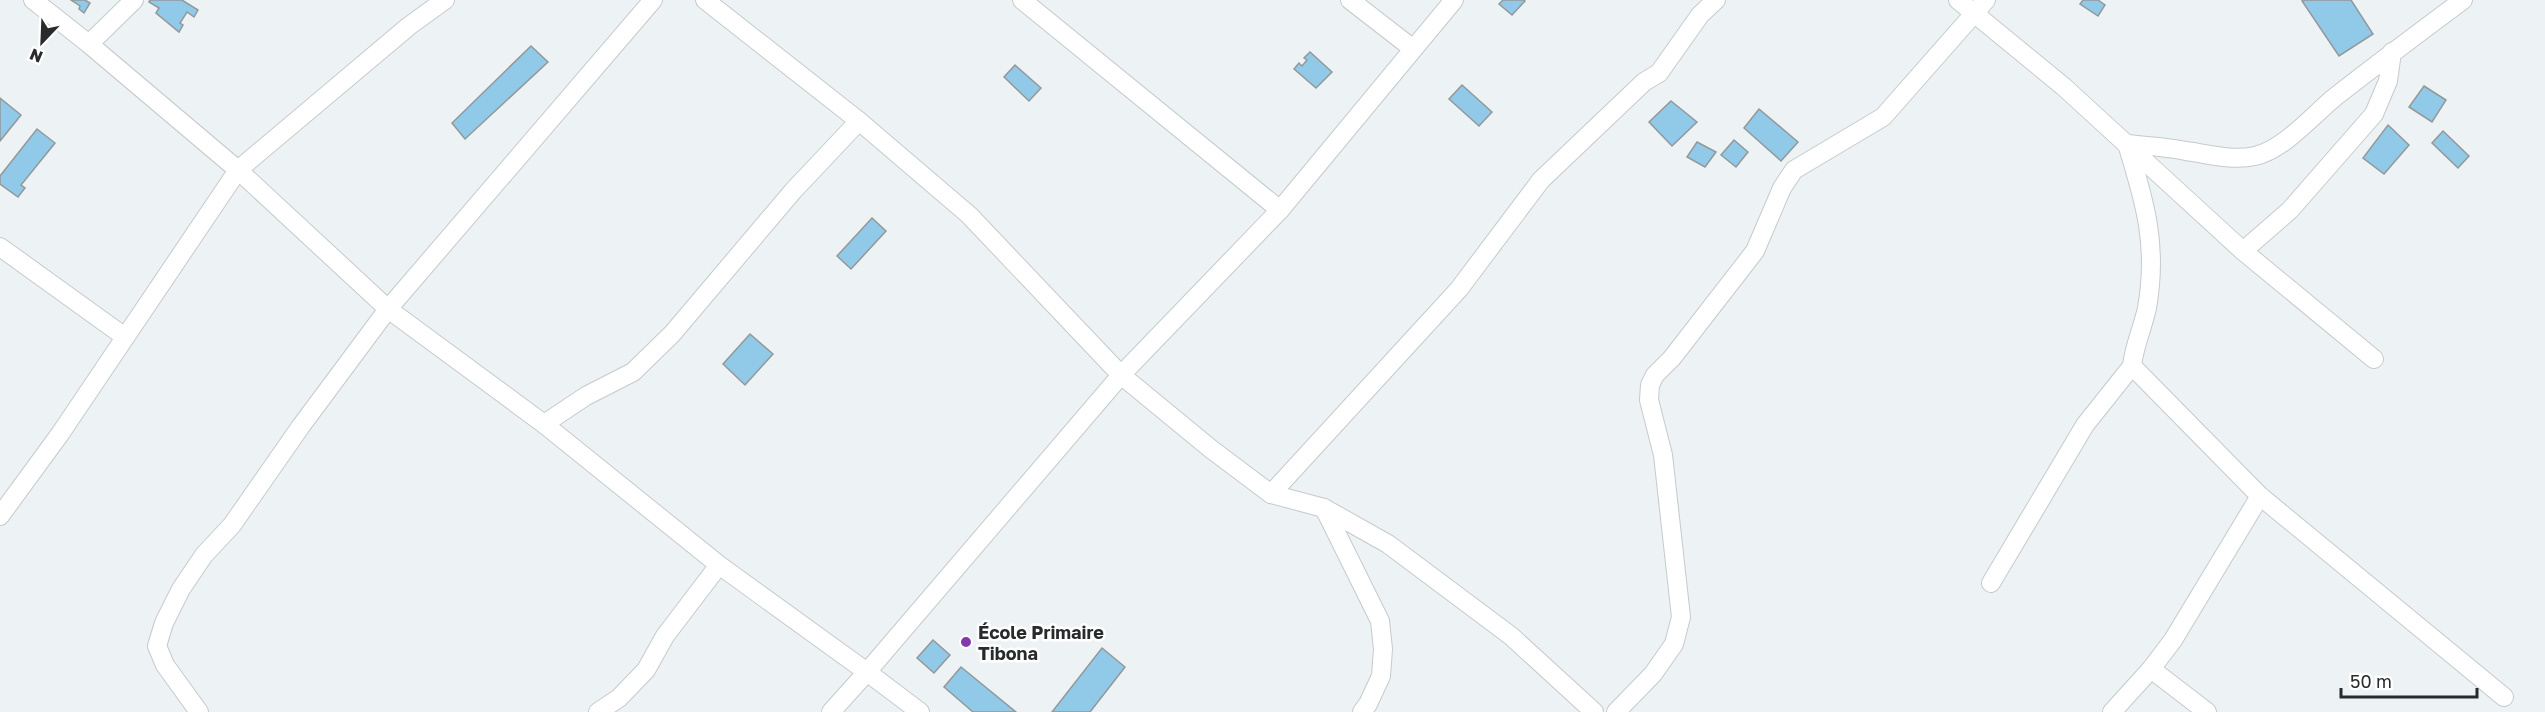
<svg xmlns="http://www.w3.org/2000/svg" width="2545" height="712" viewBox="0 0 2545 712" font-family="'Golos Text',sans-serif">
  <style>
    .building { fill: #91c9e8; stroke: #93989a; stroke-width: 1.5 }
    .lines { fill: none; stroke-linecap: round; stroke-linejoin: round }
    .minor-casing { stroke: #c5cacc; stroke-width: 20 }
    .minor { stroke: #fff; stroke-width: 18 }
    .poi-dot { fill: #8339ab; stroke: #fff; stroke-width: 2 }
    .labels { text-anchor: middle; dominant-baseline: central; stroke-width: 5; stroke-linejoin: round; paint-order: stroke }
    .poi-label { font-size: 18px; font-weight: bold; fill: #282b2b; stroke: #fff; text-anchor: start }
  </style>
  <rect width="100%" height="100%" fill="#edf2f4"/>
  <g class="building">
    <polygon points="71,0 85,0 90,3 84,13 79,9 80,6"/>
    <polygon points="150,0 182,0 198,10 194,17 187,12 180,23 183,25 179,32 156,13 159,8 149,2"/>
    <polygon points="1503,0 1524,0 1525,1 1512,15 1499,4"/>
    <polygon points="2083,0 2098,0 2105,5 2098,16 2080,4"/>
    <polygon points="2305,0 2351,0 2373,34 2339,56 2302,1"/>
    <polygon points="531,46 548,62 465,139 452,123"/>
    <polygon points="1310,52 1332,72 1316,88 1294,69 1299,63 1302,66 1307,60 1304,58"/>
    <polygon points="1015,65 1041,88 1029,101 1004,77"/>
    <polygon points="1462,85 1492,112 1479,126 1449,99"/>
    <polygon points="2424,86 2446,100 2432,122 2409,107"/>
    <polygon points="0,98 21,115 0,141"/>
    <polygon points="1671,101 1697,122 1672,146 1649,122"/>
    <polygon points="1759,109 1798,142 1781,161 1744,128"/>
    <polygon points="2388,125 2409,145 2384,174 2363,158"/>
    <polygon points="37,129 55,143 21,185 25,188 18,197 0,184 0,176"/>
    <polygon points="2443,131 2469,156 2458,168 2432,143"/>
    <polygon points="1734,140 1748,152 1736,167 1721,155"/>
    <polygon points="1697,142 1716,152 1705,167 1687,157"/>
    <polygon points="872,218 886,231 851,269 837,256"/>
    <polygon points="750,334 773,354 745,385 723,364"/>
    <polygon points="933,640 950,655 934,673 917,658"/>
    <polygon points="1102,648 1125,667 1090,712 1052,712"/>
    <polygon points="961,667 1016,712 973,712 944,687"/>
  </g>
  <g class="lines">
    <g class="minor-casing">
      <g id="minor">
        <polyline points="33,0 89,44 238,170 388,309 544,424 719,565 867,672 831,712"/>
        <polyline points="705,0 859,121 969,215 1121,375 1211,449 1271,494 1324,508 1388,544 1511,636 1594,712"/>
        <polyline points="1022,0 1280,210"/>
        <polyline points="1350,0 1412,48"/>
        <polyline points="1958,0 2064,87 2243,251 2374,359"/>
        <path d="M2463 0C2420 32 2377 64 2335 97 2312 116 2283 150 2255 156 2231 161 2209 154 2186 151 2167 147 2147 146 2127 144 2145 202 2158 245 2147 308 2143 327 2134 346 2132 366L2260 496 2504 697"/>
        <polyline points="89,44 134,0"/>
        <polyline points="0,247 125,337"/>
        <polyline points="2243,251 2290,210 2374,114 2388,81 2392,52"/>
        <polyline points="544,424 586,396 633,372 672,334 793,191 859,121"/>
        <polyline points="1271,494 1459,289 1541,180 1644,82 1659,73 1700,15 1716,0"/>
        <polyline points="1324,508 1380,621 1383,649 1381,676 1368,704 1362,712"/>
        <polyline points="0,516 60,434 238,170 409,26 445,0"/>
        <polyline points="1991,583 2085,425 2132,366"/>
        <polyline points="2151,669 2207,712"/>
        <polyline points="199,712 165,665 157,646 164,623 181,589 204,555 232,525 301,426 388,309 653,0"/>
        <polyline points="598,712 619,698 646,670 665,636 719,565"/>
        <polyline points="920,712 867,672 1121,375 1280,210 1454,0"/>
        <polyline points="1616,712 1653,674 1674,644 1681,617 1663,455 1649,400 1650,385 1655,375 1672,358 1755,251 1782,188 1794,170 1883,117 1986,0"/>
        <polyline points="2112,712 2151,669 2173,640 2260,496"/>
      </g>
    </g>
    <use href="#minor" class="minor"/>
  </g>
  <circle class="poi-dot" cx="966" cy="642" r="6"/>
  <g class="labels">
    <g class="poi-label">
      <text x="978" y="632">École Primaire<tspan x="978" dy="21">Tibona</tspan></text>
    </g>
  </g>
  <g transform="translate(42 42) rotate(203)" stroke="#ffffff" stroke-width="4.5" paint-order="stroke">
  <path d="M0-4.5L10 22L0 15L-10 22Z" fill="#282b2b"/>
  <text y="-9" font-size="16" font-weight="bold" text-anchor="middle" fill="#282b2b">N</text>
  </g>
  <path d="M2341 688v9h136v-9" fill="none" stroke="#282b2b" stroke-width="3"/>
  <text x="2350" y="688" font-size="18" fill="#282b2b" stroke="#ffffff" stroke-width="4.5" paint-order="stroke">50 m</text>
</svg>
